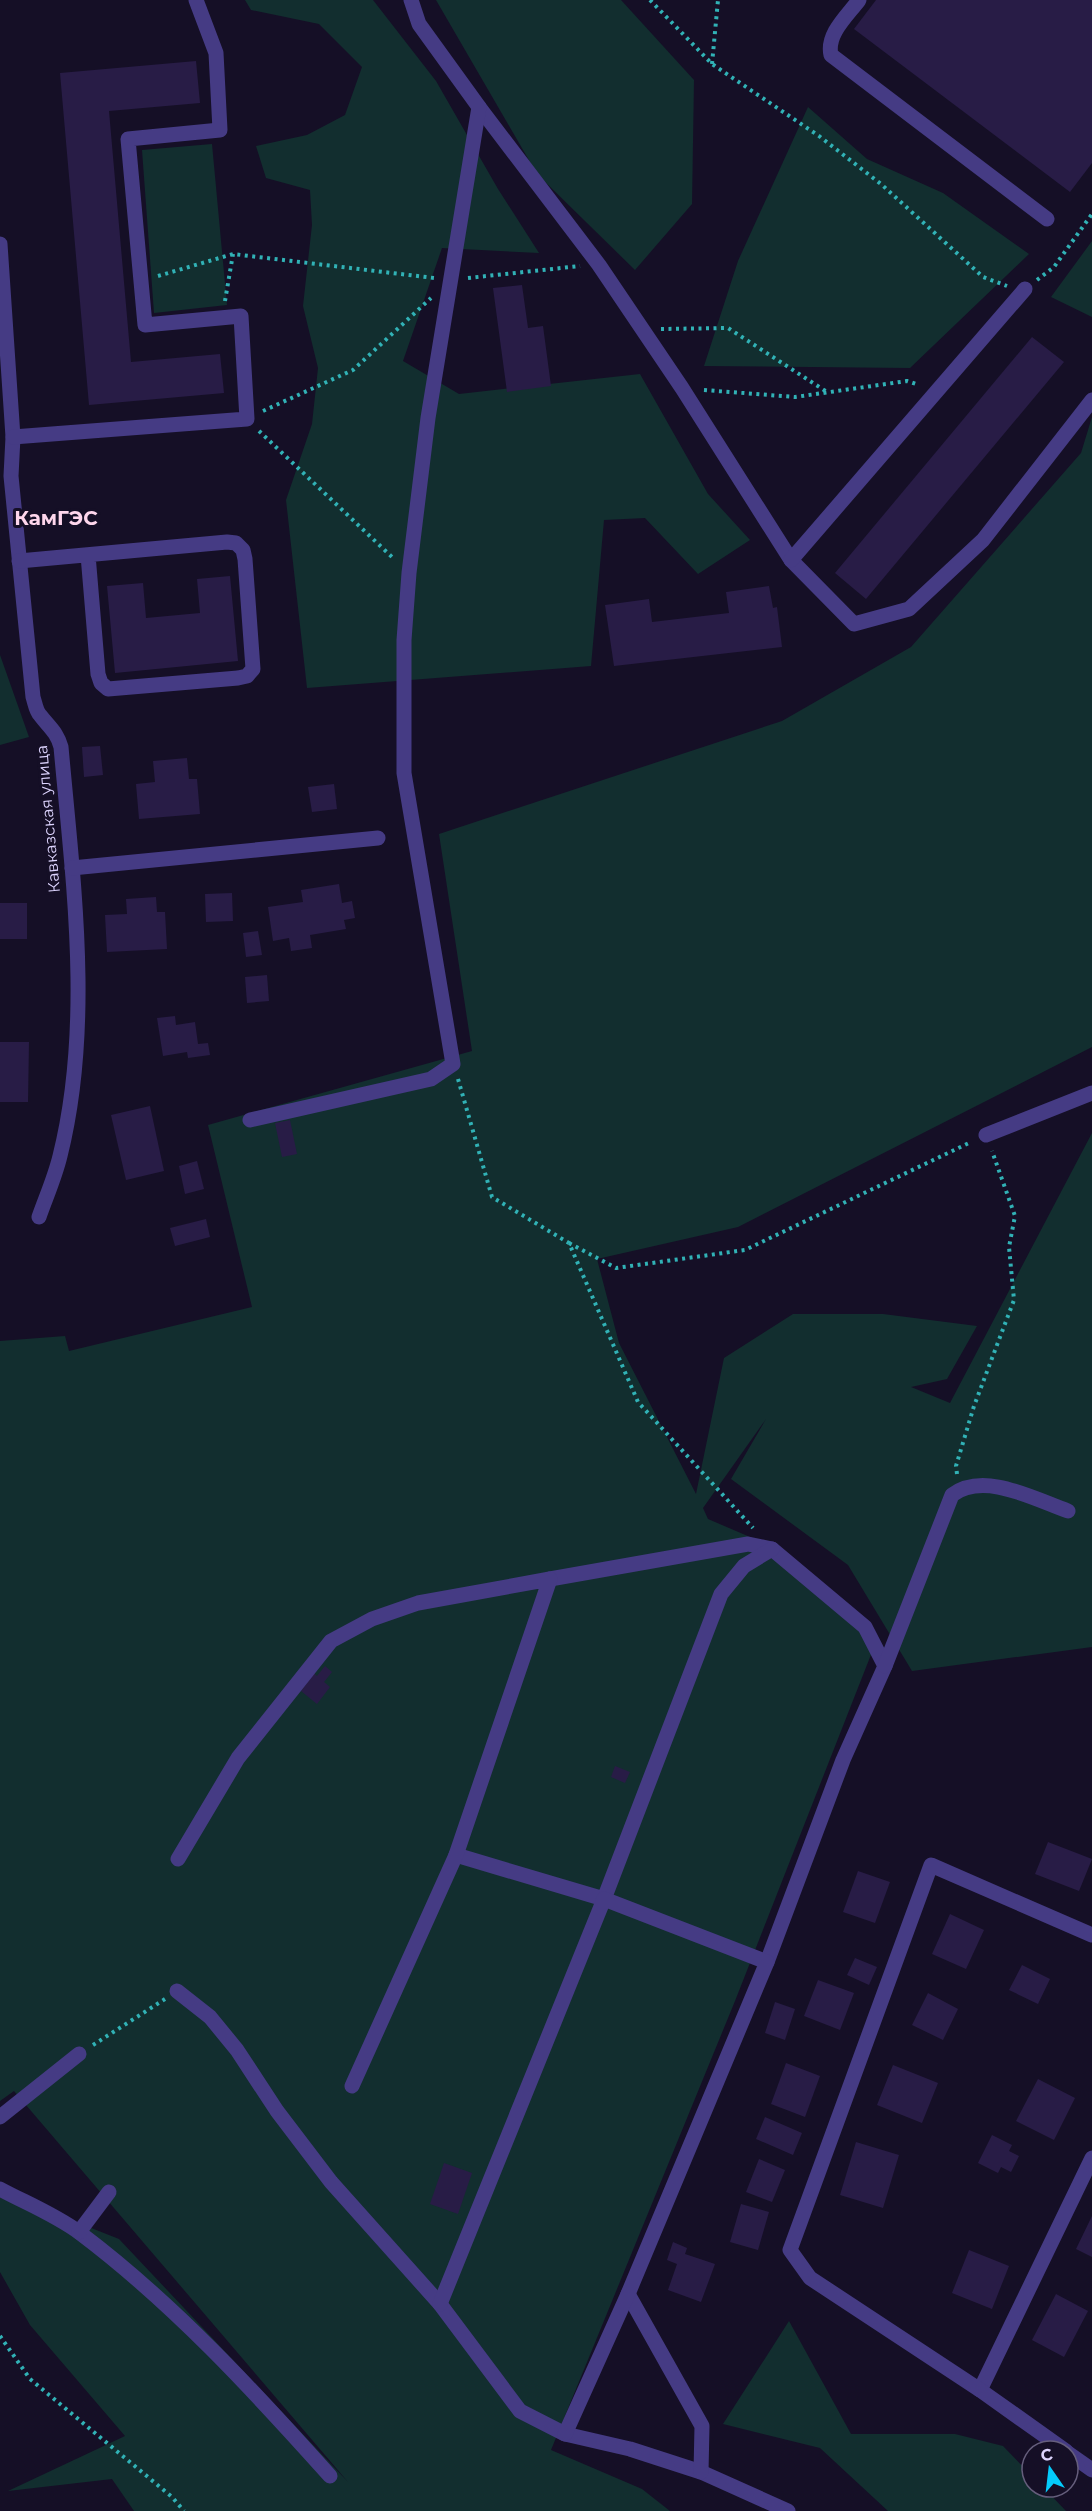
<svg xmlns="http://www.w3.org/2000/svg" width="1092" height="2511" viewBox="0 0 1092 2511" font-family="Montserrat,sans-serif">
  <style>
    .green { fill: #122e2f }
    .building { fill: #281c46 }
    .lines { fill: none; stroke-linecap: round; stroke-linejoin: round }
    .path { stroke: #31b2b6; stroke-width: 4; stroke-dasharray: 3 4.5; stroke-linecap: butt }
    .minor { stroke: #453b84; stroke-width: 15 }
    .labels { text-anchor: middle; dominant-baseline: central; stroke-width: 6; stroke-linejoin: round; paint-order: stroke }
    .street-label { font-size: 16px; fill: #ddd4fe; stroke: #150f26 }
    .quarter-label { font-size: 20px; font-weight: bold; fill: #fed6ec; stroke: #150f26 }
  </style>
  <rect width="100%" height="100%" fill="#150f26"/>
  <g class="green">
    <polygon points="245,0 373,0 436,81 498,189 539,253 442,248 403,361 459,394 640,374 708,494 750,540 698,574 645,518 604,520 591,666 307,688 286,500 312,424 318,368 303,306 312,225 310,190 266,178 256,146 307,135 345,115 362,67 319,24 251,10"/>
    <polygon points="436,0 621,0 694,80 692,204 635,270 537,174"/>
    <polygon points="808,107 867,159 943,193 1029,254 910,368 704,366 738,261"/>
    <polygon points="212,144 227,305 154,313 142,150"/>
    <polygon points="1092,241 1092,317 1051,297"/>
    <polygon points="1092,417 1092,1047 738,1227 597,1259 619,1343 696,1494 724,1358 793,1314 883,1314 977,1326 947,1379 911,1387 950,1403 1092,1133 1092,1647 912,1671 848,1565 731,1479 766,1419 703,1508 708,1519 764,1543 860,1624 874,1647 735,2001 551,2450 642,2489 670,2511 134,2511 112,2479 8,2491 125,2436 30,2325 0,2272 0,2194 8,2195 119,2239 348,2482 14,2091 0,2101 0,1341 65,1336 69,1351 252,1307 208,1125 472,1051 439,834 782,721 911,647 1081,453"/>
    <polygon points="0,655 29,737 0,745"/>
    <polygon points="789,2321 851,2434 955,2434 1003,2446 1032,2476 1032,2487 1043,2487 1066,2511 888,2511 820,2448 723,2424"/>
  </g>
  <g class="building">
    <polygon points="876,0 1092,0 1092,163 1070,192 854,29"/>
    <polygon points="196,61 200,103 109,111 131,362 220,354 224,393 89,405 60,73"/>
    <polygon points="522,285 528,328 543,326 551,386 507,392 493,288"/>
    <polygon points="1032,337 1064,362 866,599 835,573"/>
    <polygon points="230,576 238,661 115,673 107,586 143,583 146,618 200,613 197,579"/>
    <polygon points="769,586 773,608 777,607 782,647 614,666 605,605 649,599 652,622 729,613 726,592"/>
    <polygon points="100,746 103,775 84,777 82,747"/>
    <polygon points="187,758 189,779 197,779 200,814 139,819 136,784 155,782 153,761"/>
    <polygon points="334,784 337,809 312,812 308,787"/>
    <polygon points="339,884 342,903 352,901 355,918 344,920 346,929 310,935 312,948 291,951 289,938 273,941 268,907 303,902 301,890"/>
    <polygon points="232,893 233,921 206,922 205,894"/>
    <polygon points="156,897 157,912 165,912 167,949 107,952 105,915 127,914 126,899"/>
    <rect x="0" y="903" width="27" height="36"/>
    <polygon points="258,931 262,955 246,957 243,933"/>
    <polygon points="267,975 269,1001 247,1003 245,977"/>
    <polygon points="175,1016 176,1025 195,1022 198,1044 208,1043 210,1055 188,1058 187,1052 163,1056 157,1018"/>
    <polygon points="0,1042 29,1042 28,1102 0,1102"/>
    <polygon points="150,1106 164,1171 126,1180 111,1115"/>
    <polygon points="290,1120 297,1154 282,1157 275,1123"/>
    <polygon points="197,1161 204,1189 185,1194 179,1166"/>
    <polygon points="206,1219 210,1237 175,1246 170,1228"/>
    <polygon points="325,1666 332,1672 324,1682 330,1687 317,1704 301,1691 314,1673 317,1676"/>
    <polygon points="615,1766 630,1772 625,1783 611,1777"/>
    <polygon points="1048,1842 1092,1859 1079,1891 1035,1874"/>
    <polygon points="858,1871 890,1882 875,1923 843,1912"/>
    <polygon points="950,1914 984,1930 966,1969 932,1954"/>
    <polygon points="855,1958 877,1967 869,1985 847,1975"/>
    <polygon points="1022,1965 1050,1979 1038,2004 1009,1990"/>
    <polygon points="818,1980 854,1993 840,2030 804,2016"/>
    <polygon points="928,1993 958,2009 943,2040 912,2025"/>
    <polygon points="775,2002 795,2009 785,2040 765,2033"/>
    <polygon points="786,2063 820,2076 805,2117 771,2104"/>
    <polygon points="893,2065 938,2083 922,2123 877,2105"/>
    <polygon points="1038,2079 1075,2098 1054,2140 1016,2121"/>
    <polygon points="765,2117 802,2133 793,2155 756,2139"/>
    <polygon points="992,2135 1012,2145 1009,2151 1019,2156 1011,2172 1001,2167 998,2173 978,2163"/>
    <polygon points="856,2142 899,2155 883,2208 840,2195"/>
    <polygon points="759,2159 785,2170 772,2202 746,2192"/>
    <polygon points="444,2163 472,2173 458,2214 430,2204"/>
    <polygon points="741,2204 769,2212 758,2250 730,2242"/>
    <polygon points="1092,2216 1092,2257 1076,2249"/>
    <polygon points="673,2242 687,2248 685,2254 715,2264 701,2302 668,2290 677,2264 667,2260"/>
    <polygon points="969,2250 1009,2266 992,2309 952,2293"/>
    <polygon points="1056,2294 1088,2311 1064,2357 1032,2340"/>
  </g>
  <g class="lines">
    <g class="path">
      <polyline points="650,0 712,64 819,136 881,184 983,277 1007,286"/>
      <polyline points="712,64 718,0"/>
      <polyline points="158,276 233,254 434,278"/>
      <polyline points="468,278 580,266"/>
      <polyline points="1037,280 1054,267 1092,214"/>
      <polyline points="225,301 233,254"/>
      <polyline points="661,329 728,328 827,392"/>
      <polyline points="704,390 795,397 907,381 919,385"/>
      <polyline points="263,411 353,370 431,298"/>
      <polyline points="259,431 393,558"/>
      <polyline points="458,1079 492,1197 569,1243 638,1402 753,1528"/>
      <polyline points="569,1243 616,1268 745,1250 971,1142"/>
      <polyline points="957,1474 956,1466 974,1406 1014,1300 1009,1247 1015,1216 992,1151"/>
      <polyline points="93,2045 165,1999"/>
      <polyline points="0,2336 30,2379 172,2497 184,2511"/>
    </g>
    <g class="minor">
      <path d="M859 0C848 15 826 34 831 55L1047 219"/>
      <polyline points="479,107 599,265 682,388 791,560 854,624 909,609 983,540 1092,400"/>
      <path d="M0 244 13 437 11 476 33 697C35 703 36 711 40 715 49 727 57 732 61 747 73 881 93 1024 60 1156 55 1177 46 1197 39 1217"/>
      <polyline points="13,437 247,419 241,316 145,325 128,139 220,130 216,53 196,0"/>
      <polyline points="791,560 1025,289"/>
      <polyline points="19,561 227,542 236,543 243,550 245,559 253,669 247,676 238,678 108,689 101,683 98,674 88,555"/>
      <polyline points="72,868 378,838"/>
      <polyline points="250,1120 431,1079 453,1064 404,773 404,640 409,573 428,418 479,107 419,24 411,0"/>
      <polyline points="986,1135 1092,1093"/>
      <polyline points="550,1579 748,1544 772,1549 865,1627 885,1666 843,1760 767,1962"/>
      <path d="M885 1666 952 1495C984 1471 1034 1499 1068 1511"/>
      <polyline points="456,1855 604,1899 721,1594 744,1566 772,1549"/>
      <polyline points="178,1859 238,1758 331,1641 372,1619 418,1603 550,1579 456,1855 352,2086"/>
      <polyline points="177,1991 210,2017 237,2050 277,2111 331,2182 440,2304 520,2411 565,2434 630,2449 701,2472 788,2511"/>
      <polyline points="0,2117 79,2054"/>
      <path d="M0 2189C26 2203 56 2215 80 2233 173 2303 253 2390 330 2476"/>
      <polyline points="79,2232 109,2192"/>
      <polyline points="628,2294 702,2426 701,2472"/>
      <polyline points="440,2304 604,1899 767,1962 628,2294 565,2434"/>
      <polyline points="980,2390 1092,2158"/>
      <polyline points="1066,2451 980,2390 810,2278 790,2250 931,1865 1092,1935"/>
      <polyline points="1068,2453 1092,2470"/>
    </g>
  </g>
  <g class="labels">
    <g class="street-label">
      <text transform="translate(48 819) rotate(-95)">Кавказская улица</text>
    </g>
    <g class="quarter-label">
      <text x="56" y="518">КамГЭС</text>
    </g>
  </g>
  <g transform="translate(1050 2469) rotate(346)"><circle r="28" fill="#150f26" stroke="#655e7c" stroke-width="1.5"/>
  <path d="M0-4.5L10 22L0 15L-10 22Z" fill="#04cbfb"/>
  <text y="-9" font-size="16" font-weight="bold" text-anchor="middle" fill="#ddd4fe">С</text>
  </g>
</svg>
